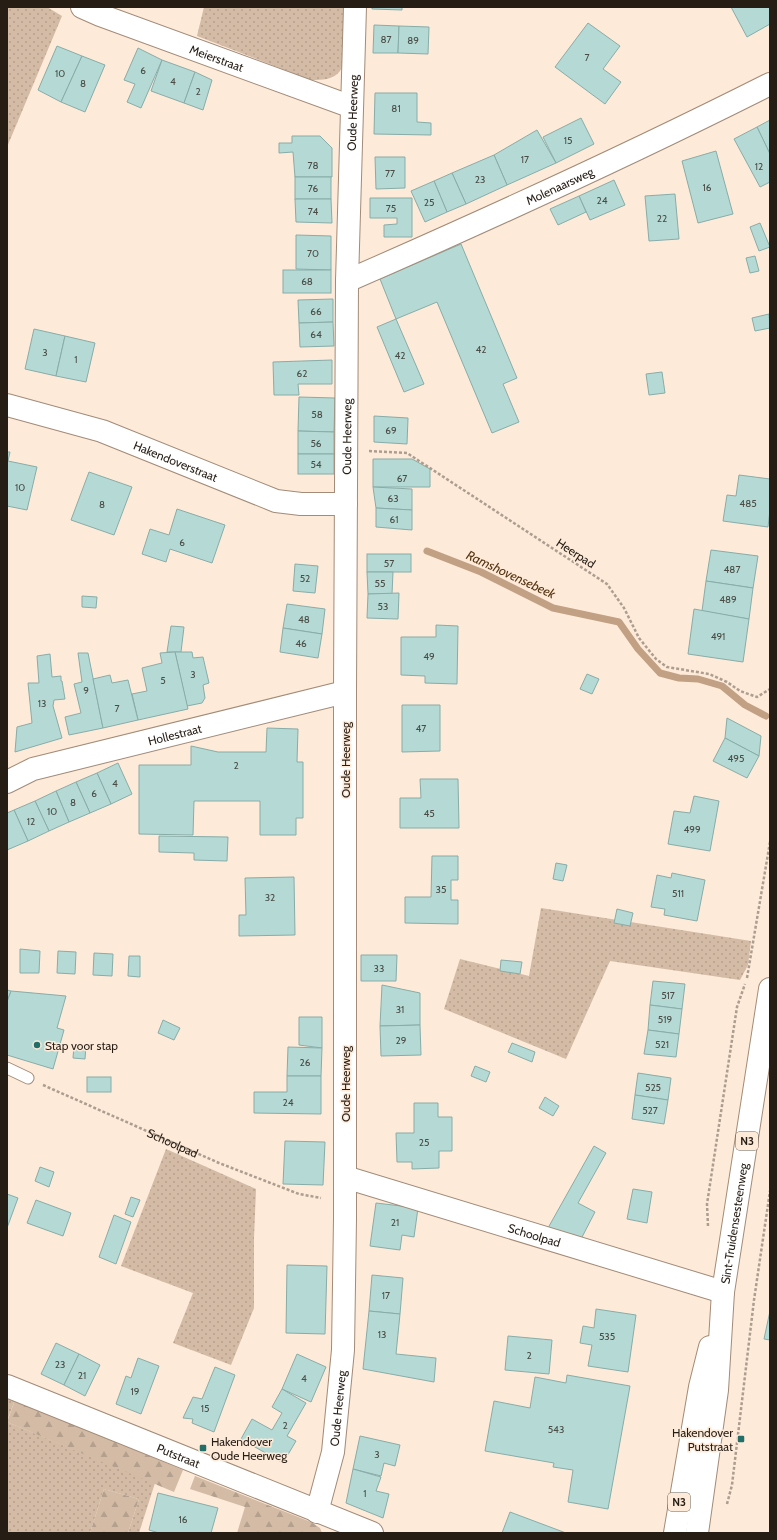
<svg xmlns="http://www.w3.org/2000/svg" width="777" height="1540" viewBox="0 0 777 1540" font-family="Cabin,sans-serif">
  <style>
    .grass { fill: url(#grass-dots) }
    .forest { fill: url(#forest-firs) }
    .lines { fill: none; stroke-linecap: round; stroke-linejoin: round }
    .stream { stroke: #c1a083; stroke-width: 7 }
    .building { fill: #b5dad5; stroke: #88aca8 }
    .service-casing { stroke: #a28b78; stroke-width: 13 }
    .minor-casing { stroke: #a28b78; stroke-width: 24 }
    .primary-casing { stroke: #a28b78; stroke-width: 24 }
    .path { stroke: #ac9d8f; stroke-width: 2.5; stroke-dasharray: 3 2; stroke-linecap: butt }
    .service { stroke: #fff; stroke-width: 11 }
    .minor { stroke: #fff; stroke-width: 22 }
    .primary { stroke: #fff; stroke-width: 22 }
    .poi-dot { fill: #246e68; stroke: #fdead9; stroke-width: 1.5 }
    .labels { text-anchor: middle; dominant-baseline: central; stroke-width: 3; stroke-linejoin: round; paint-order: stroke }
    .number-label { font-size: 10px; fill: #4a4c45 }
    .shield { fill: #fdead9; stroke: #665a50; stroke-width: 1 }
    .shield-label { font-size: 11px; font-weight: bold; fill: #261d15 }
    .street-label { font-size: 12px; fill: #261d15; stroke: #fdead9 }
    .poi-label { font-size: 12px; fill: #261d15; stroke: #fdead9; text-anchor: start }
    .water-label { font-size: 13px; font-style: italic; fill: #563410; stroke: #fdead9 }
  </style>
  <defs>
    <pattern id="grass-dots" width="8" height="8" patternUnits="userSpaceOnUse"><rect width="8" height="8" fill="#d3bba6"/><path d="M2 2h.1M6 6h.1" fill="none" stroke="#b5a08e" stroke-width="1.8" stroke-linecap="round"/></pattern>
    <pattern id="forest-firs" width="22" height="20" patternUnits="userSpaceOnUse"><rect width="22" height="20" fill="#d3bba6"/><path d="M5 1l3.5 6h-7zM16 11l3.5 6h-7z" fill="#b5a08e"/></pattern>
  </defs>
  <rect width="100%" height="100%" fill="#fdead9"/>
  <g class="grass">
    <polygon points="7,7 47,7 62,16 7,147"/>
    <path d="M204 7H347C347 21 349 62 340 71 333 80 322 80 311 80L197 36Z"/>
    <polygon points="541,908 751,941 748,965 740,980 610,961 566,1059 444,1009 460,959 529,976"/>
    <polygon points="166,1149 256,1189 254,1238 254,1308 231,1365 173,1343 193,1293 121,1266"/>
    <polygon points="7,1395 15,1400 7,1421"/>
    <polygon points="7,1422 155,1483 139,1533 128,1533 139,1499 104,1489 90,1533 7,1533"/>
  </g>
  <g class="forest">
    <polygon points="15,1400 183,1470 174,1492 7,1422"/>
    <polygon points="195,1476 311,1522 320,1528 322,1533 237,1533 245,1507 190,1489"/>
    <polygon points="104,1489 139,1499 128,1533 90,1533"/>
  </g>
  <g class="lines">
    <polyline class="stream" points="427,551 481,572 553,608 619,622 638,649 660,673 679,678 698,679 722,686 745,705 766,716"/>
  </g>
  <g class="building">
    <polygon points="372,7 402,7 402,10 372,9"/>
    <polygon points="731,7 770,7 770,24 747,37"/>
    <polygon points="588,23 620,46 603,69 621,82 605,104 555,67"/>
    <polygon points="374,25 399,26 398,53 373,53"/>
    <polygon points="399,26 429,27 428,54 398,53"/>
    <polygon points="57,46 82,56 61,102 38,90"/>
    <polygon points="138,48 162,60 141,108 127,102 135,84 124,80"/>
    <polygon points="82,56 105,65 85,112 61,102"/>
    <polygon points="162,60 195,72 184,103 151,91"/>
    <polygon points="195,72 212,80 203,110 184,103"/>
    <polygon points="375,93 417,93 417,122 431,123 431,135 374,134"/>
    <polygon points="581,118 594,144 556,163 543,137"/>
    <polygon points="770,120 770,154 757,127"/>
    <polygon points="757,127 770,154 770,182 760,187 734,139"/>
    <polygon points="537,130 556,163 507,185 494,155"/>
    <polygon points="292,136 320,136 332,148 332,177 295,177 293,152 279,153 279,143 292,143"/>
    <polygon points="716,151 733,214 698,223 682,161"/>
    <polygon points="494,155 507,185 466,204 452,173"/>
    <polygon points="375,157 405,157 405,188 376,189"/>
    <polygon points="452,173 466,204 447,212 434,181"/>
    <rect x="295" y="177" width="36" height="22"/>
    <polygon points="614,180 625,205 590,220 579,196"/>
    <polygon points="434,181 447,212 425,222 411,191"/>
    <polygon points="675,194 679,239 649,241 645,196"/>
    <polygon points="579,196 586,212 558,225 550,209"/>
    <polygon points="370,198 412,198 412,237 384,237 384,225 397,224 397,218 370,218"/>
    <polygon points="295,199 331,199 332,223 296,222"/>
    <polygon points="760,223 770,247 759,251 750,227"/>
    <polygon points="296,235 331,236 331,270 296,269"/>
    <polygon points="461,244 517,378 503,384 519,422 492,433 437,302 396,319 380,279"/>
    <polygon points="755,256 759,271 750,273 746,258"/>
    <rect x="283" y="270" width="48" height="23"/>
    <polygon points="333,299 333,322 299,323 298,300"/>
    <polygon points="769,314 770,328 755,331 752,318"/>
    <polygon points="396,319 424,384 404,392 377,327"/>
    <polygon points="333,322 334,346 300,347 299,323"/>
    <polygon points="34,329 65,336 56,376 25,369"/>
    <polygon points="65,336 95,343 86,382 56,376"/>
    <polygon points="332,360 332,384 298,384 299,395 274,395 273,362"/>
    <polygon points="662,372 665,393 649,395 646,374"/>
    <polygon points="299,397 335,398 334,432 298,431"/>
    <polygon points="374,416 408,418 407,444 374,442"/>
    <polygon points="298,431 334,432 334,454 298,454"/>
    <polygon points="7,452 10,452 8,461 37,467 27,510 7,506"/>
    <rect x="298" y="454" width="36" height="20"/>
    <polygon points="373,459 412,459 430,469 430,487 373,487"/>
    <polygon points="89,472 132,487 114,535 71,520"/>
    <polygon points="739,475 770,479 770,510 768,527 723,521 727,495 736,496"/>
    <polygon points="373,487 412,489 412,510 376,508"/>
    <polygon points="376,508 412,510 412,530 376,527"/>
    <polygon points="177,509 225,525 212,563 170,549 166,562 142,554 150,529 169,535"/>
    <polygon points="711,550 758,556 753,588 706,581"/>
    <rect x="367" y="554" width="44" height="18"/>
    <polygon points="295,564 318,566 315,593 293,591"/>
    <polygon points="367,572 393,572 392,594 368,594"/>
    <polygon points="706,581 753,588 749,619 702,611"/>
    <polygon points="399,593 398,619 367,618 368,594"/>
    <polygon points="82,596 97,597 96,608 82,607"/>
    <polygon points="287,604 325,609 322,634 283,628"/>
    <polygon points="694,609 749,619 743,662 688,654"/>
    <polygon points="436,625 458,626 457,684 425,683 425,676 401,675 401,637 436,637"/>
    <polygon points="171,626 184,627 181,652 167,652"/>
    <polygon points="283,628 322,634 318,658 280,652"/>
    <polygon points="175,652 192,652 193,658 203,657 209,683 203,685 205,698 202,703 187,706"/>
    <polygon points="175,652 188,709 138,720 132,694 147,691 142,668 162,663 160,653"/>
    <polygon points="78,653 88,653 103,728 69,735 65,717 81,713 74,684 82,682"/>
    <polygon points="50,654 52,677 61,676 61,681 62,681 65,699 54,700 53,706 62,738 15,752 17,727 32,723 28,683 39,683 37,656"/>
    <polygon points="587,674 599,679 592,694 580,689"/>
    <polygon points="110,675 112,683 128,680 138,720 103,728 93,679"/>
    <polygon points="402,705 440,705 440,751 402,752"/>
    <polygon points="727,718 761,736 759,756 725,738"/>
    <polygon points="267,728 298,729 297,762 303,762 303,818 296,818 296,835 260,835 260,801 194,801 193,835 139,834 139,765 191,765 191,746 218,752 266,752"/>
    <polygon points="725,738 759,756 747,778 713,761"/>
    <polygon points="118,763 132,794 111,804 97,773"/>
    <polygon points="97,773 111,804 90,813 76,782"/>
    <polygon points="420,779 458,779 459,828 400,828 400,798 421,798"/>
    <polygon points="76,782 90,813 69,822 56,791"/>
    <polygon points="56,791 69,822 49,831 35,801"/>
    <polygon points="694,796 719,801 710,851 668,844 674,811 690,813"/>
    <polygon points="35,801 49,831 28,841 14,810"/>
    <polygon points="14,810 28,841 7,850 7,813"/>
    <polygon points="159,836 228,837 227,861 194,860 194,853 159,852"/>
    <polygon points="432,856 458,856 458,880 451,880 451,900 458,900 458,924 405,923 405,897 431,897"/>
    <polygon points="556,863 567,865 563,881 553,879"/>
    <polygon points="672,873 705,880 697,921 664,915 665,909 651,907 657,875 671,878"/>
    <polygon points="294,877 295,935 239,936 239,915 246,915 245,878"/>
    <polygon points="617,909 633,913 630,926 614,923"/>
    <polygon points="20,949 40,951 39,973 20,973"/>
    <polygon points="58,951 76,952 75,974 57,973"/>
    <polygon points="94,953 113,954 112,976 93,975"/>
    <polygon points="361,955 397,955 396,981 361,981"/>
    <polygon points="129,956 140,956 140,977 128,976"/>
    <polygon points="501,960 522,962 520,974 500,971"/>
    <polygon points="653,981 685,984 682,1009 650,1005"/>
    <polygon points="382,985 420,993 420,1025 380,1026"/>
    <polygon points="7,990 11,991 7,1002"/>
    <polygon points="11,991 66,996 57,1028 64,1030 53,1069 7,1055 7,1002"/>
    <polygon points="650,1005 682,1009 679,1034 648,1030"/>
    <polygon points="299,1017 322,1017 322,1048 299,1045"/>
    <polygon points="163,1020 180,1028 174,1040 158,1033"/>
    <polygon points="420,1025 421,1055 381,1056 380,1026"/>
    <polygon points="648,1030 679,1034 676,1057 644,1054"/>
    <polygon points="512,1043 535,1052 532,1062 508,1052"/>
    <polygon points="74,1045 86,1046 85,1059 73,1058"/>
    <polygon points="288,1047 322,1048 321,1076 287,1076"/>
    <polygon points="475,1066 490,1072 486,1082 471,1076"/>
    <polygon points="638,1073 671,1078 668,1100 635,1095"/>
    <polygon points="287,1076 321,1076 321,1114 254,1113 254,1092 287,1092"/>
    <rect x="87" y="1077" width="24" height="15"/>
    <polygon points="635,1095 668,1100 664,1124 632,1119"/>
    <polygon points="545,1097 559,1106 553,1116 539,1108"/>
    <polygon points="414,1103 438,1103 438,1117 452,1117 452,1151 439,1151 439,1168 412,1169 412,1162 397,1162 396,1133 414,1133"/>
    <polygon points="285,1141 325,1142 323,1185 283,1184"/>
    <polygon points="594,1146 606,1153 578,1203 595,1212 581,1239 548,1228"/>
    <polygon points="40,1167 54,1172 49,1187 35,1181"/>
    <polygon points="633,1189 652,1192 647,1223 627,1219"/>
    <polygon points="7,1194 18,1198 7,1228"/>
    <polygon points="131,1197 140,1200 133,1217 125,1214"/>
    <polygon points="36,1200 71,1213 63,1236 27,1223"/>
    <polygon points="376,1203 418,1208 414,1237 402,1235 400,1250 370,1246"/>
    <polygon points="114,1215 131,1222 116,1264 99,1257"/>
    <polygon points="287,1265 327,1266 325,1334 286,1333"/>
    <polygon points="372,1275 403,1278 400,1314 369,1311"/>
    <polygon points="596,1309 636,1315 628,1372 588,1366 592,1345 580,1343 583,1326 594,1328"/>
    <polygon points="369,1311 400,1314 396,1354 436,1358 434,1382 363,1369"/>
    <polygon points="770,1311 770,1340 764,1339"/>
    <polygon points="508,1336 552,1340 549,1374 505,1370"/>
    <polygon points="56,1343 79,1354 64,1385 41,1374"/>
    <polygon points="79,1354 100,1365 85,1396 64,1385"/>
    <polygon points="297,1354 326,1367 311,1402 282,1389"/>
    <polygon points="138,1358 159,1366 141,1414 116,1404 126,1376 131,1378"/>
    <polygon points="215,1367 235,1375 214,1432 192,1423 193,1419 183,1418 193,1397 202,1399"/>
    <polygon points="567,1375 630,1386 608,1509 568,1502 573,1470 553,1467 554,1463 485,1451 494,1401 530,1408 535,1377 566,1383"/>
    <polygon points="282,1389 306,1403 287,1436 296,1441 283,1463 241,1439 252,1419 272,1430 282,1413 272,1407"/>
    <polygon points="360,1436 400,1445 395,1466 384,1463 381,1476 353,1469"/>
    <polygon points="353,1469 381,1477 376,1491 389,1494 383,1518 346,1503"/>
    <polygon points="158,1493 218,1508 211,1533 159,1533 149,1530"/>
    <polygon points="510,1512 566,1533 502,1533"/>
  </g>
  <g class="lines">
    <g class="service-casing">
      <polyline id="service" points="7,1068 28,1078"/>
    </g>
    <g class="minor-casing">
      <g id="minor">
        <path id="s2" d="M82 7 100 15 352 107"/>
        <path id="s3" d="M347 281C489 219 631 154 770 84"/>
        <path id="s4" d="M7 405 102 431 276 501 301 504H346"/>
        <path id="s5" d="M7 782 33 769 345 692"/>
        <path id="s6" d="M345 1177 723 1292"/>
        <path id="s7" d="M7 1386 372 1533"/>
        <path id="s8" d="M317 1512 333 1452 343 1350 345 1219V692L347 281 355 7"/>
      </g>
    </g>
    <g class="primary-casing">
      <g id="primary">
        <polyline points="675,1533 700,1387 710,1347"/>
        <path id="s9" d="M697 1533 717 1390 723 1292 770 989"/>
      </g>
    </g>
    <g class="path">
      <polyline points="369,451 407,453 607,584 624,608 639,638 656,659 667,667 709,674 727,682 740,691 757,697 770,689"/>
      <polyline points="747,978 770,842"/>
      <path id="s1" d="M43 1085 219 1163 299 1194 321 1198"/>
      <polyline points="708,1226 707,1204 737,1007 745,984"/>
      <polyline points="727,1504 732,1485 754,1300 770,1191"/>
    </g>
    <use href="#service" class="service"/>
    <use href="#minor" class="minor"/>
    <use href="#primary" class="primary"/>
  </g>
  <g class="poi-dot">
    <circle cx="37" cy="1045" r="4"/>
    <rect x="737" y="1435" width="8" height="8" rx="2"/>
    <rect x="199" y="1444" width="8" height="8" rx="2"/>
  </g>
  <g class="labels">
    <g class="number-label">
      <text x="386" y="39">87</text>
      <text x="413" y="40">89</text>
      <text x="587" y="57">7</text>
      <text x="143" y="70">6</text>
      <text x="60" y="73">10</text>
      <text x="173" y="81">4</text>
      <text x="83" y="83">8</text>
      <text x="198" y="91">2</text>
      <text x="396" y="108">81</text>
      <text x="568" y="140">15</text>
      <text x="525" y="159">17</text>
      <text x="313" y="165">78</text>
      <text x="759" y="166">12</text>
      <text x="390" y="173">77</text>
      <text x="480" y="179">23</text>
      <text x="707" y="187">16</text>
      <text x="313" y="188">76</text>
      <text x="602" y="200">24</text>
      <text x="429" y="202">25</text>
      <text x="391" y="208">75</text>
      <text x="313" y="211">74</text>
      <text x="662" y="218">22</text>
      <text x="313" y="253">70</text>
      <text x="307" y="281">68</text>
      <text x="316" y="311">66</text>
      <text x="316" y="334">64</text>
      <text x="481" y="349">42</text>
      <text x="45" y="352">3</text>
      <text x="400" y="355">42</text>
      <text x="76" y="359">1</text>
      <text x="302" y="373">62</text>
      <text x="317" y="414">58</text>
      <text x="391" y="430">69</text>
      <text x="316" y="443">56</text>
      <text x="316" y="464">54</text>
      <text x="402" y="478">67</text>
      <text x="20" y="487">10</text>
      <text x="393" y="498">63</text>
      <text x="748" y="503">485</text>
      <text x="102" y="504">8</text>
      <text x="394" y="519">61</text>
      <text x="182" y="542">6</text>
      <text x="389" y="563">57</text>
      <text x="732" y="569">487</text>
      <text x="305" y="578">52</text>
      <text x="380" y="583">55</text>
      <text x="728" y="599">489</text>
      <text x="383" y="606">53</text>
      <text x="304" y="619">48</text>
      <text x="718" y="636">491</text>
      <text x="301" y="643">46</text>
      <text x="429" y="656">49</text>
      <text x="193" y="674">3</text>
      <text x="163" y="680">5</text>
      <text x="86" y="690">9</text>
      <text x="42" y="703">13</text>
      <text x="117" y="708">7</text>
      <text x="421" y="728">47</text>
      <text x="736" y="758">495</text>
      <text x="236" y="765">2</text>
      <text x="115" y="783">4</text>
      <text x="94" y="793">6</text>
      <text x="73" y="802">8</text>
      <text x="52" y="811">10</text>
      <text x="429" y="813">45</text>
      <text x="31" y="821">12</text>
      <text x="692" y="829">499</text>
      <text x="441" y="889">35</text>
      <text x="678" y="893">511</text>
      <text x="270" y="897">32</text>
      <text x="379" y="968">33</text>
      <text x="668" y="995">517</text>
      <text x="400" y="1009">31</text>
      <text x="665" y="1019">519</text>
      <text x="401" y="1040">29</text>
      <text x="662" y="1044">521</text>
      <text x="305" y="1062">26</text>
      <text x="653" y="1087">525</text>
      <text x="288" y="1102">24</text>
      <text x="650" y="1110">527</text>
      <text x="424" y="1142">25</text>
      <text x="395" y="1222">21</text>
      <text x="386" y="1295">17</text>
      <text x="382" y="1334">13</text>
      <text x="607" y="1336">535</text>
      <text x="529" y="1355">2</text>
      <text x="60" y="1364">23</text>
      <text x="82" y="1375">21</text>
      <text x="304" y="1378">4</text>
      <text x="135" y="1391">19</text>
      <text x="205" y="1408">15</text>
      <text x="285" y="1425">2</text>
      <text x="556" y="1429">543</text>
      <text x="377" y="1454">3</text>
      <text x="365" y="1493">1</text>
      <text x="183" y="1519">16</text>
    </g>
    <g class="shield">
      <rect x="736" y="1132" width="22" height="18" rx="3"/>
      <rect x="668" y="1493" width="22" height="18" rx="3"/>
    </g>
    <g class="shield-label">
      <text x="747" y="1141">N3</text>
      <text x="679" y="1502">N3</text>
    </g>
    <g class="street-label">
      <text stroke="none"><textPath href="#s2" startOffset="144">Meierstraat</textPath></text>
      <text stroke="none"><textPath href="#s8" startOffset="1402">Oude Heerweg</textPath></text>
      <text stroke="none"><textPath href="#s3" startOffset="233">Molenaarsweg</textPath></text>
      <text stroke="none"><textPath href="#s8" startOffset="1078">Oude Heerweg</textPath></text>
      <text stroke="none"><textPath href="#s4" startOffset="178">Hakendoverstraat</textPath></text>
      <text transform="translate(576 553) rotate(33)">Heerpad</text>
      <text stroke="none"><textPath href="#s5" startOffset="175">Hollestraat</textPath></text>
      <text transform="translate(345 760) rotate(-90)">Oude Heerweg</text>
      <text transform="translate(345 1084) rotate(-90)">Oude Heerweg</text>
      <text stroke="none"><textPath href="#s1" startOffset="142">Schoolpad</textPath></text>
      <text stroke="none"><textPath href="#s9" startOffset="312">Sint-Truidensesteenweg</textPath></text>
      <text stroke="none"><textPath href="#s6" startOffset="198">Schoolpad</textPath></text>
      <text stroke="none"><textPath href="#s8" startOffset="106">Oude Heerweg</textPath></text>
      <text stroke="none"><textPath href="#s7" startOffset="185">Putstraat</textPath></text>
    </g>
    <g class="poi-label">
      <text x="45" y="1045">Stap voor stap</text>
      <text x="733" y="1432" text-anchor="end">Hakendover<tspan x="733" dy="14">Putstraat</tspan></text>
      <text x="211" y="1441">Hakendover<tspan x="211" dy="14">Oude Heerweg</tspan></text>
    </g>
    <g class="water-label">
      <text transform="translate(511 574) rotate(25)">Ramshovensebeek</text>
    </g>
  </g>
  <rect width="777" height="1540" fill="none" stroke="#261d15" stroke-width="16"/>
</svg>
